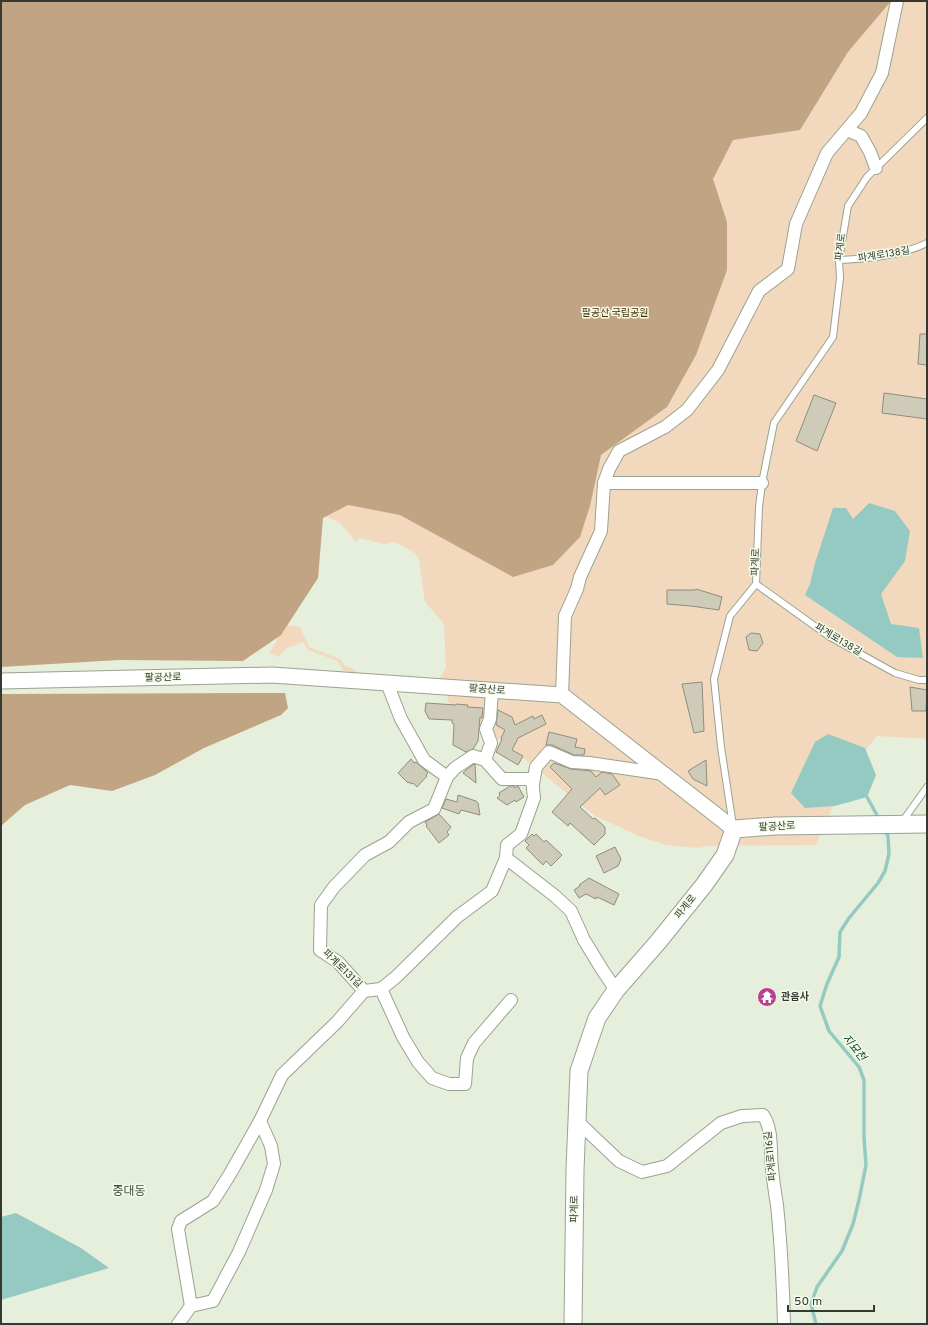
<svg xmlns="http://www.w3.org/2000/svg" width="928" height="1325" viewBox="0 0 928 1325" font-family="Overpass,'Noto Sans KR',sans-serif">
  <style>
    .green { fill: #f2d9bd }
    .forest { fill: #c1a483 }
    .water { fill: #95cac3 }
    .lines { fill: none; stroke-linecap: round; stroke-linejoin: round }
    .stream { stroke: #95cac3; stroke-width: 3.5 }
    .building { fill: #cecbb8; stroke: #908d7b }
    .service-casing { stroke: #9aa291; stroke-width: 8 }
    .minor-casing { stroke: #9aa291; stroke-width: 14 }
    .tertiary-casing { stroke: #9aa291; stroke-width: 17 }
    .secondary-casing { stroke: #9aa291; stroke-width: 19 }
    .service { stroke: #fff; stroke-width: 6 }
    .minor { stroke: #fff; stroke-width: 12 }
    .tertiary { stroke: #fff; stroke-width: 15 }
    .secondary { stroke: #fff; stroke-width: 17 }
    .labels { text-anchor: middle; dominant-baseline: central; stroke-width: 3; stroke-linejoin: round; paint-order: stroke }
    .street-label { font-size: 10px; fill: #363932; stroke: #f3fce9 }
    .park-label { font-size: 10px; fill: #4b2d02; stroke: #f3fce9 }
    .poi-label { font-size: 10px; font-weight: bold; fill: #363932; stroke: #f3fce9; text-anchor: start }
    .water-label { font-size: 11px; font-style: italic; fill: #013632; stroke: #f3fce9 }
    .quarter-label { font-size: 12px; fill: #464d3e; stroke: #f3fce9 }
  </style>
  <rect width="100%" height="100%" fill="#e6efdc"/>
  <path class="green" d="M1 1H927V739L877 736 864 752 839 793 816 845 709 846 698 848 666 845 639 836 595 816 506 744C490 732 473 724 455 717L448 701 447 691 439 680 446 668 444 624 425 602 419 559 415 553 395 542 385 544 359 538 356 542 340 523 321 514 277 624 300 627 309 647 340 659 345 666 354 669 357 673 354 674 343 670 338 661 308 650 303 642 287 648 278 657 269 653 277 640V628Z"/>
  <g class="forest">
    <polygon points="1,1 891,1 848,52 800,130 733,140 713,179 727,222 727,270 696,355 667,407 601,455 590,506 580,537 553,565 513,577 400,515 348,505 323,518 318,578 281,635 243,661 119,660 1,667"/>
    <polygon points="285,693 288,708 281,715 204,748 155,775 112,791 70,785 25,805 1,826 1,694"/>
  </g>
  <g class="water">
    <polygon points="869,503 895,511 910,531 905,561 881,594 891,624 919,628 923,658 897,657 805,595 810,584 815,563 833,508 846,508 853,519"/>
    <polygon points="828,734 865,748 876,775 867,797 835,806 805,808 791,793 815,742"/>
    <polygon points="16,1213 81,1248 109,1268 1,1300 1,1217"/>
  </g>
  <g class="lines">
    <g class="stream">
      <polyline points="867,797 879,819"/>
      <polyline points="816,1324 811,1304 817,1287 842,1251 853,1224 859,1200 866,1165 864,1137 864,1080 859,1067 829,1031 820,1006 827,984 839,957 840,932 849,918 878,883 885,871 889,854 888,836 884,830"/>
    </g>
  </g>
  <g class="building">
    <polygon points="920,334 927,334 927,365 918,364"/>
    <polygon points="884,393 927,399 927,419 882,413"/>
    <polygon points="814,395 836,403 817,451 796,441"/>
    <polygon points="696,589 722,597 719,610 691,606 667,604 667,590 695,590"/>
    <polygon points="751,633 760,634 763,643 757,651 749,650 746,637"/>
    <polygon points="702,682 704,731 694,733 682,684"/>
    <polygon points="910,687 927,690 926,711 912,711"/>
    <polygon points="426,703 456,705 456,704 468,705 467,707 483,708 482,718 480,717 478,741 473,749 466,752 453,745 454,724 452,723 452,720 429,719 425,711"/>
    <polygon points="498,710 512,717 515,725 533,716 534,719 542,715 546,724 518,738 512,750 523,756 518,765 496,752 502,739 501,738 505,730 496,725"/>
    <polygon points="549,732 577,739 575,747 585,749 584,755 574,755 552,745 546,745"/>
    <polygon points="411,759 414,763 416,762 428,773 426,775 427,776 417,787 413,783 411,784 409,782 408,783 398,773"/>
    <polygon points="706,760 707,786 693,779 688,771"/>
    <polygon points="554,763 571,769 591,771 596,777 602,772 612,774 620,785 605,795 600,788 580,807 593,819 595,818 605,827 605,834 594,845 570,823 568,826 552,812 572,789 550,767"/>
    <polygon points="474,764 475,764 476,783 463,773 466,770"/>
    <polygon points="510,786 514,786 515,788 518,786 524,797 516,802 515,800 507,805 497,798 500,795 499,793"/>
    <polygon points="458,795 476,801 478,803 480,815 461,810 459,814 442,808 446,799 457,802"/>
    <polygon points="439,814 451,827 447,832 449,835 439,843 426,826 427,825 425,822"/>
    <polygon points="532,834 534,836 536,834 544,842 546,840 562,855 551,866 546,861 543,865 526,848 529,845 525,841"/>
    <polygon points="615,847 621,859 618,866 604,873 596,856"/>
    <polygon points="589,878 619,894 614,905 597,897 596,899 586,894 579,898 574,890 580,886 579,885"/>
  </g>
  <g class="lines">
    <g class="service-casing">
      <g id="service">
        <path d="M839 260C865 259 903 255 927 243"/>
        <polyline points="756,584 830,637 895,673 919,680 927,680"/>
        <polyline points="902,822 927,787"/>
        <polyline points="733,826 721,747 714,679 730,616 756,584 759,507 762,483 774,423 833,337 840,278 839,260 848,206 867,177 927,118"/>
      </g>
    </g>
    <g class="minor-casing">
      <g id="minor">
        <polyline points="847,130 861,136 870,152 876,168"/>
        <polyline points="604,483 762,483"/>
        <polyline points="387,683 401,719 424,760 447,777"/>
        <polyline points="562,695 565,616 577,589 580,577 601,531 604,483 609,469 619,451 665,427 687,410 718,370 759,291 788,269 796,224 827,153 861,113 882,73 897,1"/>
        <polyline points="485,760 473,756 455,768 447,777 434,809 409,822 389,842 365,855 334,887 321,905 320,950 338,962 364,991 381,989 396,977 457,917 492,891 506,858 507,845 521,834 534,798 532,779 502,779 485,760 491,743 486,729 490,719 492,691"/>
        <polyline points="533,784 536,767 549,752 572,762 589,763 664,774"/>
        <polyline points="506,858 555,896 571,911 584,940 603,971 616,990"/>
        <polyline points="381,989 403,1037 418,1062 432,1078 449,1084 465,1084 467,1058 474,1043 511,1000"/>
        <path d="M577 1121 619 1161 642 1172 667 1166 721 1123 742 1116 763 1115C773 1129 770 1152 772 1168 773 1181 775 1193 777 1205 781 1244 783 1284 784 1324"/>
        <polyline points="191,1306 178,1229 181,1221 213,1201 230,1174 260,1121"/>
        <polyline points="178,1324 191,1306 213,1301 239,1252 266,1190 274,1164 271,1146 260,1121 282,1075 337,1022 364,991"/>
      </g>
    </g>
    <g class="tertiary-casing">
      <polyline id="tertiary" points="1,681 272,675 562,695 734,829"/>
    </g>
    <g class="secondary-casing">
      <polyline id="secondary" points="573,1324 575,1170 579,1071 597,1018 616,990 658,942 704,885 725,855 734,829 775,826 927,824"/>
    </g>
    <use href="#service" class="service"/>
    <use href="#minor" class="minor"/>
    <use href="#tertiary" class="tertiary"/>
    <use href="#secondary" class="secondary"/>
  </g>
  <defs>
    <g id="temple-disc" transform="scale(1)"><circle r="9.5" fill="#b83f91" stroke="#f3fce9"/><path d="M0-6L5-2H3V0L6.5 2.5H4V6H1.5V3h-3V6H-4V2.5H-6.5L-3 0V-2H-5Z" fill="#fff"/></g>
  </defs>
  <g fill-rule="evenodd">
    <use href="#temple-disc" x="767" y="997"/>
  </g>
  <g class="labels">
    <g class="street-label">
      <text transform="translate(841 247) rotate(-83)">파계로</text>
      <text transform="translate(884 255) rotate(-9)">파계로138길</text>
      <text transform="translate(756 562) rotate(-88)">파계로</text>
      <text transform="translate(838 640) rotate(31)">파계로138길</text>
      <text transform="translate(163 678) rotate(-1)">팔공산로</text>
      <text transform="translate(487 690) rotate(4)">팔공산로</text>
      <text transform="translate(777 827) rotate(-3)">팔공산로</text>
      <text transform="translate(686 907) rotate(-51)">파계로</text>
      <text transform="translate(342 969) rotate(44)">파계로131길</text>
      <text transform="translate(771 1156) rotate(-96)">파계로116길</text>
      <text transform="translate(575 1209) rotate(-89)">파계로</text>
    </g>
    <g class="park-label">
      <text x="615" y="313">팔공산 국립공원</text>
    </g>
    <g class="poi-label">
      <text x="781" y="997">관음사</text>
    </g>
    <g class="water-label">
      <text transform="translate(854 1048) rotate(51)">지묘천</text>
    </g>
    <g class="quarter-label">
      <text x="129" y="1192">중대동</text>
    </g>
  </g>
  <rect width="928" height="1325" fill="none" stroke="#363932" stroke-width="4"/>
  <path d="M788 1305v6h86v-6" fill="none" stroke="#363932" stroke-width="2"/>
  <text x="794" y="1305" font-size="12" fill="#363932" stroke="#f3fce9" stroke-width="3" paint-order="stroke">50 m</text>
</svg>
